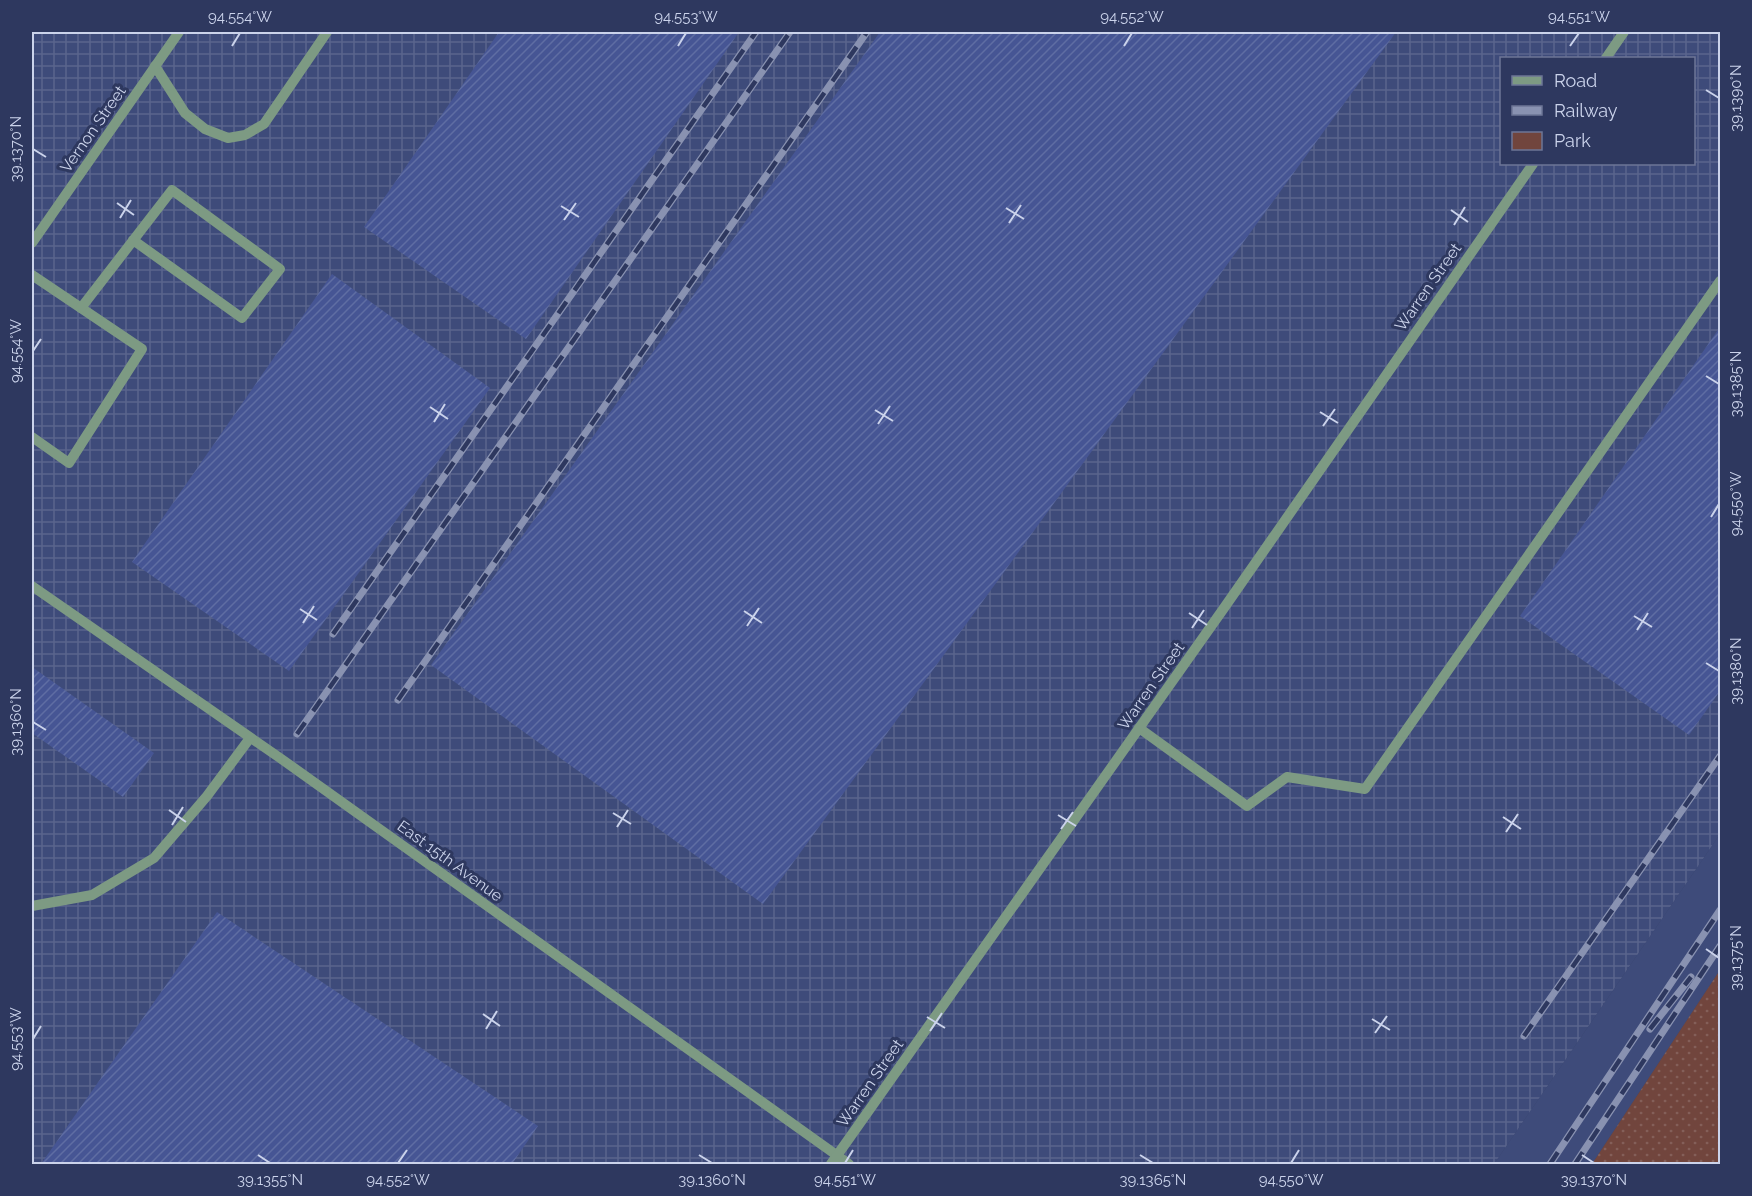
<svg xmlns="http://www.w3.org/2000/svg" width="1752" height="1196" viewBox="0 0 1752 1196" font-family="Raleway,sans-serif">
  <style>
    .built { fill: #3e4b7a }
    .industrial { fill: url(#industrial-grid); fill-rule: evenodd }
    .green { fill: url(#green-dots) }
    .building { fill: url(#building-hatch) }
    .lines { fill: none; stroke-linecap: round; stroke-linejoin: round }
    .minor { stroke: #7d9a83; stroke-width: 10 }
    .rail-casing { stroke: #8992b1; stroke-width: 7 }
    .rail { stroke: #2e385f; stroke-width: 4.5; stroke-dasharray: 14; stroke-linecap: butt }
    .ticks { fill: none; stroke: #cbd3eb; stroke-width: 2 }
    .labels { text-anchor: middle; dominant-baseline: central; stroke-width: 6; stroke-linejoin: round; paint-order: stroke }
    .street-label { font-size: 16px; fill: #cbd3eb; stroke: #2e385f }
    .neatline { fill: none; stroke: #cbd3eb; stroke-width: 2 }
    .ticks-label { font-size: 15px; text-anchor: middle; fill: #cbd3eb }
  </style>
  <defs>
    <pattern id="industrial-grid" width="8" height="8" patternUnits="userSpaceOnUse" patternTransform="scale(1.5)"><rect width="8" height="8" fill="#3e4b7a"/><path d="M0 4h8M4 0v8" fill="none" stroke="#59648d"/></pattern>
    <pattern id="green-dots" width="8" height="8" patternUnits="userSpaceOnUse" patternTransform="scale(1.5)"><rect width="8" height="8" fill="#71453d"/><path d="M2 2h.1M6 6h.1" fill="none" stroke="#845f59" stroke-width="1.8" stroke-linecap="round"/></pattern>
    <pattern id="building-hatch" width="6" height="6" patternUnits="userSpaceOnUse" patternTransform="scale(1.5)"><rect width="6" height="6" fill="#465594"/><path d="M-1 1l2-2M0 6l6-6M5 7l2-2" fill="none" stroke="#5f6da3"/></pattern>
  </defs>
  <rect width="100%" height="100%" fill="#38436b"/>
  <polygon class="built" points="1720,834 1720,970 1592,1164 1494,1164"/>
  <path class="industrial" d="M32 32H1720V834L1494 1164H32ZM1502 58H1694V164H1502Z"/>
  <polygon class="green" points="1720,970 1720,1164 1592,1164"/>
  <g class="building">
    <polygon points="499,32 739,32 526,339 364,227"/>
    <polygon points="880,32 1396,32 763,904 431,665"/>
    <polygon points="332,274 490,388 289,671 132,562"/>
    <polygon points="1720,327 1720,691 1689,735 1520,616"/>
    <polygon points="32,667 154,753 123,797 32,733"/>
    <polygon points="217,912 538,1126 512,1164 41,1164"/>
  </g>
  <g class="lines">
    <g class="minor">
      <polyline points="1606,58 1624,32"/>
      <polyline points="155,66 185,113 205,129 228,138 245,135 264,124 327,32"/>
      <polyline points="32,243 179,32"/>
      <polyline points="32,275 142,349 69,463 32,437"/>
      <polyline points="81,308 172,190 280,269 242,318 133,240"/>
      <polyline points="32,586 280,758 849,1164"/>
      <polyline points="1139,728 1247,806 1287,777 1365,789 1720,281"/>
      <polyline points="32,906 92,895 154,858 207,796 250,738"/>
      <polyline points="831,1164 1224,608 1533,164"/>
    </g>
    <g class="rail-casing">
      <g id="rail">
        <polyline points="333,634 756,32"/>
        <polyline points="398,700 867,32"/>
        <polyline points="297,734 790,32"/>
        <polyline points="1650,1029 1691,977"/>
        <polyline points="1524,1036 1720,756"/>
        <polyline points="1550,1164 1720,910"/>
        <polyline points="1575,1164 1720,946"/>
      </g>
    </g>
    <use href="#rail" class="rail"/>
  </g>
  <path class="ticks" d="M232 46 240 33M678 46 686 33M1124 46 1132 33M1570 46 1579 33M1706 90 1719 98M33 149 46 157M117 203 134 215M561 206 579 217M1006 208 1024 219M1451 210 1468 222M120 218 131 200M564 220 576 203M1009 223 1021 205M1454 225 1465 207M33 351 41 339M1706 376 1719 384M430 407 448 419M875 410 893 421M1320 412 1338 423M434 422 445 404M878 424 890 406M1323 426 1335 409M1711 517 1719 504M300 609 317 620M744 611 762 623M1189 613 1207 625M1634 616 1652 627M303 623 314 606M747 626 759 608M1192 628 1204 610M1637 630 1648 613M1706 663 1719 671M33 722 46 730M169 810 186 822M613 813 631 824M1058 815 1076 826M1503 817 1521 829M172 825 183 807M617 827 628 810M1061 829 1073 812M1506 832 1518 814M1706 949 1719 958M483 1014 500 1026M927 1017 945 1028M1372 1019 1390 1030M486 1029 497 1011M930 1031 942 1013M1375 1033 1387 1016M33 1039 41 1026M258 1155 270 1163M699 1155 712 1163M1140 1155 1153 1163M1582 1155 1594 1163M398 1163 407 1150M845 1163 853 1150M1291 1163 1299 1150"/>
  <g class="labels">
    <g class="street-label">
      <text transform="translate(93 129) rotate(-55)">Vernon Street</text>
      <text transform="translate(1428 287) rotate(-55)">Warren Street</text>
      <text transform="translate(1151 686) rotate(-55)">Warren Street</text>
      <text transform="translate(450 861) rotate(36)">East 15th Avenue</text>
      <text transform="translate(870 1083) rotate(-55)">Warren Street</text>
    </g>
  </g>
  <rect width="1752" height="1196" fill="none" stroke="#2e385f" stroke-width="66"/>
  <rect x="1500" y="57" width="195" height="108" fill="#2e385f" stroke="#6d7697" stroke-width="1.5"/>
  <rect x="1512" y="76" width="30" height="9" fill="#7d9a83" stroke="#6d7697" stroke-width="1.5"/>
  <text x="1554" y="87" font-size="18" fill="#cbd3eb">Road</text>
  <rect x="1512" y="106" width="30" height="9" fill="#8992b1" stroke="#6d7697" stroke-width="1.5"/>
  <text x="1554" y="117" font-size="18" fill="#cbd3eb">Railway</text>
  <rect x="1512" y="132" width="30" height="18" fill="#71453d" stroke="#6d7697" stroke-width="1.5"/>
  <text x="1554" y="147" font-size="18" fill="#cbd3eb">Park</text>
  <rect x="33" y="33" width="1686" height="1130" class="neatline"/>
  <g class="ticks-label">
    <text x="240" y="22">94.554°W</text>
    <text x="686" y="22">94.553°W</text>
    <text x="1132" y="22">94.552°W</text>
    <text x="1579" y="22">94.551°W</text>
    <text transform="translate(1736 98) rotate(-90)" y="5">39.1390°N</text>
    <text transform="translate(16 149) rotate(-90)" y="5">39.1370°N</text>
    <text transform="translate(16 351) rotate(-90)" y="5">94.554°W</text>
    <text transform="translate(1736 384) rotate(-90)" y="5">39.1385°N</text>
    <text transform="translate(1736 504) rotate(-90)" y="5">94.550°W</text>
    <text transform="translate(1736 671) rotate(-90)" y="5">39.1380°N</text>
    <text transform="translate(16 722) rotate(-90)" y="5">39.1360°N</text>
    <text transform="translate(1736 958) rotate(-90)" y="5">39.1375°N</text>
    <text transform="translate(16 1039) rotate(-90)" y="5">94.553°W</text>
    <text x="270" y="1185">39.1355°N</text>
    <text x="398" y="1185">94.552°W</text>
    <text x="712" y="1185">39.1360°N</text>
    <text x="845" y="1185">94.551°W</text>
    <text x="1153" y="1185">39.1365°N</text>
    <text x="1291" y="1185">94.550°W</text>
    <text x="1594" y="1185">39.1370°N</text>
  </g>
</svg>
